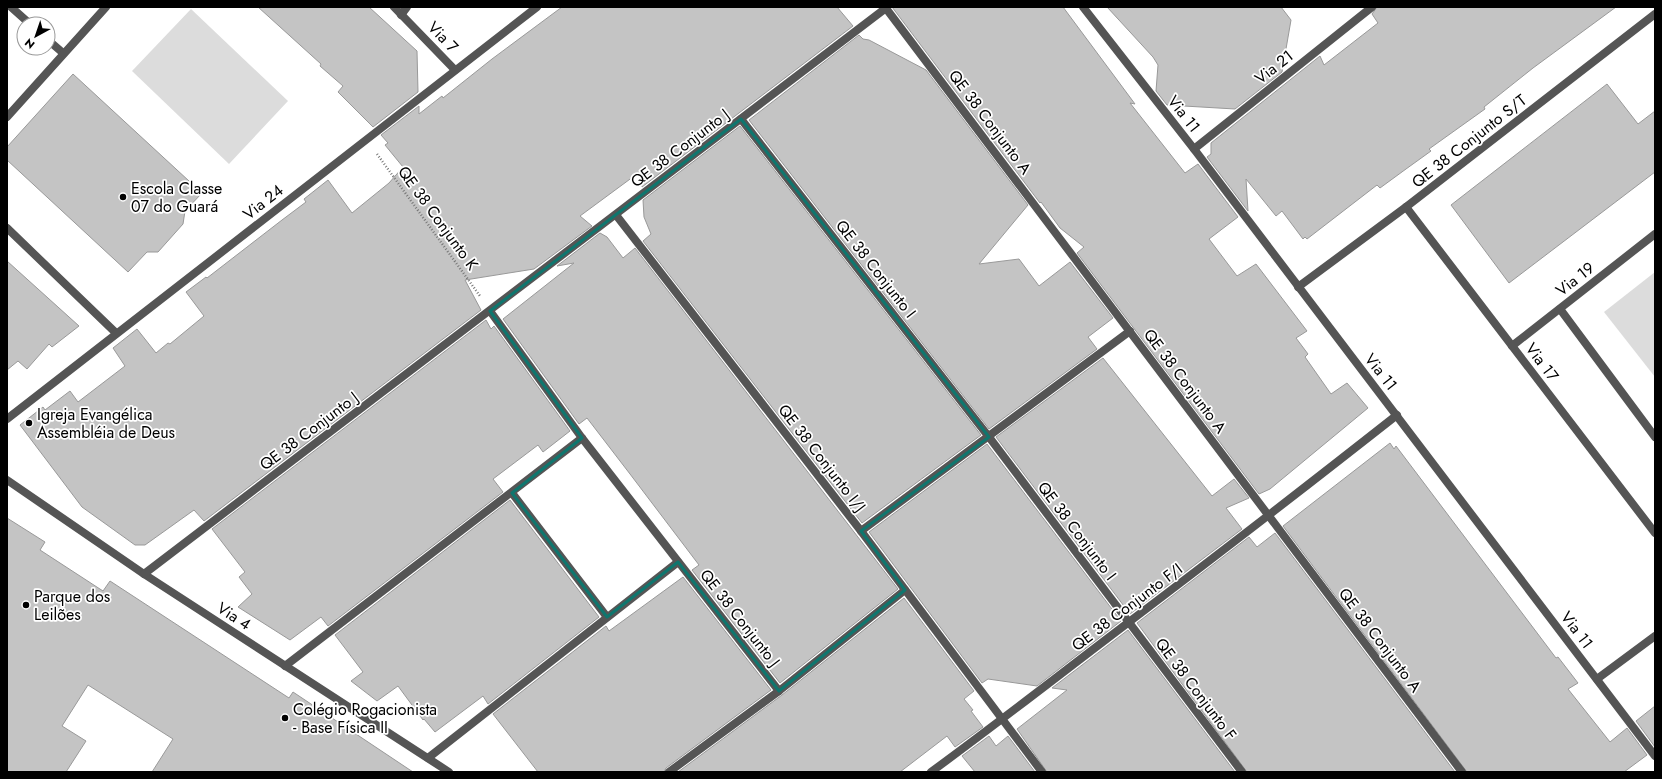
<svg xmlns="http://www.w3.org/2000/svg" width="1662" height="779" viewBox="0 0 1662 779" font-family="Jost,sans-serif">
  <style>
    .green { fill: #dcdcdc }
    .building { fill: #c4c4c4; stroke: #999 }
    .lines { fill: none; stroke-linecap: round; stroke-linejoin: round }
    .path { stroke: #777; stroke-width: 2.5; stroke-dasharray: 1 2; stroke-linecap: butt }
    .service { stroke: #555; stroke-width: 8 }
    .minor { stroke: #555; stroke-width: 8 }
    .marked { fill: none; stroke: #0f766e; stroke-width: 3; stroke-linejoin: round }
    .poi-dot { fill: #000; stroke: #fff; stroke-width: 1.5 }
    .labels { text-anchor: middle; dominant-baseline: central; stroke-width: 3.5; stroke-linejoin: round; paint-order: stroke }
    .street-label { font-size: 16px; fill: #000; stroke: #fff }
    .poi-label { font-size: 16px; fill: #000; stroke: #fff; text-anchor: start }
  </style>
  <rect width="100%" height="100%" fill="#fff"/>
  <g class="green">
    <polygon points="191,9 288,101 229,164 132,71"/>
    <polygon points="1655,272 1655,377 1604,312"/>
  </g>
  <g class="building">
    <polygon points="258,7 369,7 417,51 418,92 373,127 338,92 343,86 320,66 321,64"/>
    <polygon points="562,7 837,7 853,26 642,187 641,171 580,216 592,226 534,269 465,280 481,310 204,521 194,510 145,545 135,545 82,507 20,425 43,407 45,410 70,391 78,402 125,366 113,348 137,329 156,353 168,343 170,344 204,316 186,292 206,277 207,278 282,220 306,202 304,199 328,180 352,213 389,183 403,167 385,145 388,143 381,135 419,106 419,114 442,96 443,98 492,59"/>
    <polygon points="892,7 1063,7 1135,104 1130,103 1185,173 1198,164 1238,217 1209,239 1237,276 1256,264 1307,331 1296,338 1308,354 1305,357 1331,394 1347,383 1368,408 1270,489 1259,494 1077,253 1084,247 1060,228 1041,202 1040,203"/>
    <polygon points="1107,7 1281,7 1291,20 1282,72 1235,109 1167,105 1156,91 1158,65 1153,57"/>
    <polygon points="1377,7 1616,7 1533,68 1484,107 1485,109 1429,149 1431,151 1406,169 1380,188 1377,185 1307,239 1305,237 1303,239 1282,211 1276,216 1246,179 1248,211 1207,157 1211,154 1211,143 1320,56 1324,65 1378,23 1372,14"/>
    <polygon points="859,35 863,39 869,40 926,70 1028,205 979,264 1019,259 1039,286 1070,262 1113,318 1088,337 1097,349 989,429 749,120"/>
    <polygon points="73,74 202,193 185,211 183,224 158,252 147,252 128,272 7,160 7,147"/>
    <polygon points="1607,84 1638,124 1655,111 1655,172 1509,283 1451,205"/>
    <polygon points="740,126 981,435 862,523 643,241 651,234 644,217 643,200"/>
    <polygon points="600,233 607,237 623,258 635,248 898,589 780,683 692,570 699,565 630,474 587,418 579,424 503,319 574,263 557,266"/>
    <polygon points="7,261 79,326 52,347 49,344 27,369 18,361 7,370"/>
    <polygon points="486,320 491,329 494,326 570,431 543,452 538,445 493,479 503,492 328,626 321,617 290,640 238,607 252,594 239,577 245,572 212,529"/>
    <polygon points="1103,358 1212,496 1234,479 1249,498 1226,508 1242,529 1130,614 996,437"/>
    <polygon points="1390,443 1394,449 1396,446 1556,658 1558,657 1578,683 1568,689 1610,742 1627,728 1647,755 1624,772 1467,772 1283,526"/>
    <polygon points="987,444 1121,621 1037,686 988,679 982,683 869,532"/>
    <polygon points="510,500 599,617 488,704 483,696 435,732 424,719 423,720 398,686 377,701 351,681 363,672 335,635"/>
    <polygon points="7,518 45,542 40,550 103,591 110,581 289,698 293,692 413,772 152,772 173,739 88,685 62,726 86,741 66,772 7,772"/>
    <polygon points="1275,533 1455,772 1247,772 1137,623 1249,537 1257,547"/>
    <polygon points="683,577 771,690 666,768 664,772 538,772 493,714 606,626 609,631"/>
    <polygon points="904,598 974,691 964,699 973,710 971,711 983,727 955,747 947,736 900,772 678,772 782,695"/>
    <polygon points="1128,630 1235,772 1047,772 1017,729 1067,690 1052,688"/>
    <polygon points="1655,706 1655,747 1636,721"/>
    <polygon points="989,736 996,746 1008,736 1035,772 975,772 962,756"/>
  </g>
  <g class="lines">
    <polyline class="path" points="377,154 480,296"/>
    <polyline class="service" points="401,15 407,7"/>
    <g class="minor">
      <polyline points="11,7 30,24"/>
      <polyline points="394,7 455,70"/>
      <polyline points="885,7 1462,772"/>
      <polyline points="1083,7 1194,149 1655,756"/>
      <polyline points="48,40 63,53"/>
      <polyline points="7,117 106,7"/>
      <polyline points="741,119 989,437 1242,772"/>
      <polyline points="1194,149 1372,7"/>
      <polyline points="1406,207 1655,533"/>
      <polyline points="616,215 861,531 1042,772"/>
      <polyline points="7,228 116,333"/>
      <polyline points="1298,287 1406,207 1655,14"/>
      <polyline points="1560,309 1655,437"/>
      <polyline points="490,311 582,438 779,691"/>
      <polyline points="1512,346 1655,234"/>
      <polyline points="7,419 537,7"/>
      <polyline points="7,480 144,574 449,772"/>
      <polyline points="512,493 607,617"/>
      <polyline points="861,531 1130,331"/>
      <polyline points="144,574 886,8"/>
      <polyline points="285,666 582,438"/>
      <polyline points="1597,679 1655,636"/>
      <polyline points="428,758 678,562"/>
      <polyline points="669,772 779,691 905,590"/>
      <path d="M931 772C998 723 1063 672 1129 622 1219 554 1308 485 1397 415"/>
    </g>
  </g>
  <path class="marked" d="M741 119 989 437 861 531 905 590 779 691 678 562 607 617 512 493 582 438 490 311Z"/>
  <g class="poi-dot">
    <circle cx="123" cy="197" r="4"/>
    <circle cx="29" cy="423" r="4"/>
    <circle cx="26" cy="605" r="4"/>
    <circle cx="285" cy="718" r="4"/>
  </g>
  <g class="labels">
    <g class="street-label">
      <text transform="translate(443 37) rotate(46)">Via 7</text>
      <text transform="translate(1274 67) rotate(-38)">Via 21</text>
      <text transform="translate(1184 114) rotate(52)">Via 11</text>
      <text transform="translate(990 122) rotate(53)">QE 38 Conjunto A</text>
      <text transform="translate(1469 141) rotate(-38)">QE 38 Conjunto S/T</text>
      <text transform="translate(680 148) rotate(-37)">QE 38 Conjunto J</text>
      <text transform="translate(263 202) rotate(-38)">Via 24</text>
      <text transform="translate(438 218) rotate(54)">QE 38 Conjunto K</text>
      <text transform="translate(876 269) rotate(52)">QE 38 Conjunto I</text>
      <text transform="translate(1575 279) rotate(-38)">Via 19</text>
      <text transform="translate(1542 362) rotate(53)">Via 17</text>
      <text transform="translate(1381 372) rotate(52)">Via 11</text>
      <text transform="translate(1185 381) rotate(53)">QE 38 Conjunto A</text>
      <text transform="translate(309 431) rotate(-37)">QE 38 Conjunto J</text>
      <text transform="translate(822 458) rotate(52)">QE 38 Conjunto I/J</text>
      <text transform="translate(1077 531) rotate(53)">QE 38 Conjunto I</text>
      <text transform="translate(1127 607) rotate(-37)">QE 38 Conjunto F/I</text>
      <text transform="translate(234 616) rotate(33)">Via 4</text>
      <text transform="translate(740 618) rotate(52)">QE 38 Conjunto J</text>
      <text transform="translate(1577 630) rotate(53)">Via 11</text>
      <text transform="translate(1380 640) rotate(53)">QE 38 Conjunto A</text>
      <text transform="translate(1196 689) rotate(53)">QE 38 Conjunto F</text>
    </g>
    <g class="poi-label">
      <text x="131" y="188">Escola Classe<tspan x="131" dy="18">07 do Guará</tspan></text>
      <text x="37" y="414">Igreja Evangélica<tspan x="37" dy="18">Assembléia de Deus</tspan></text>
      <text x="34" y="596">Parque dos<tspan x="34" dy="18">Leilões</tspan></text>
      <text x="293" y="709">Colégio Rogacionista<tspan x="293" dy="18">- Base Física II</tspan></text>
    </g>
  </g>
  <rect width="1662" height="779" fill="none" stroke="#000000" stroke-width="16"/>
  <g transform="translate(36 36) rotate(220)"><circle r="19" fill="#ffffff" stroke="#999999"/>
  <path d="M0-3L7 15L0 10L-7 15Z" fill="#000000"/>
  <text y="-6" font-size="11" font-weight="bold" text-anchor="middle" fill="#000000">N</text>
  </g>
</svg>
